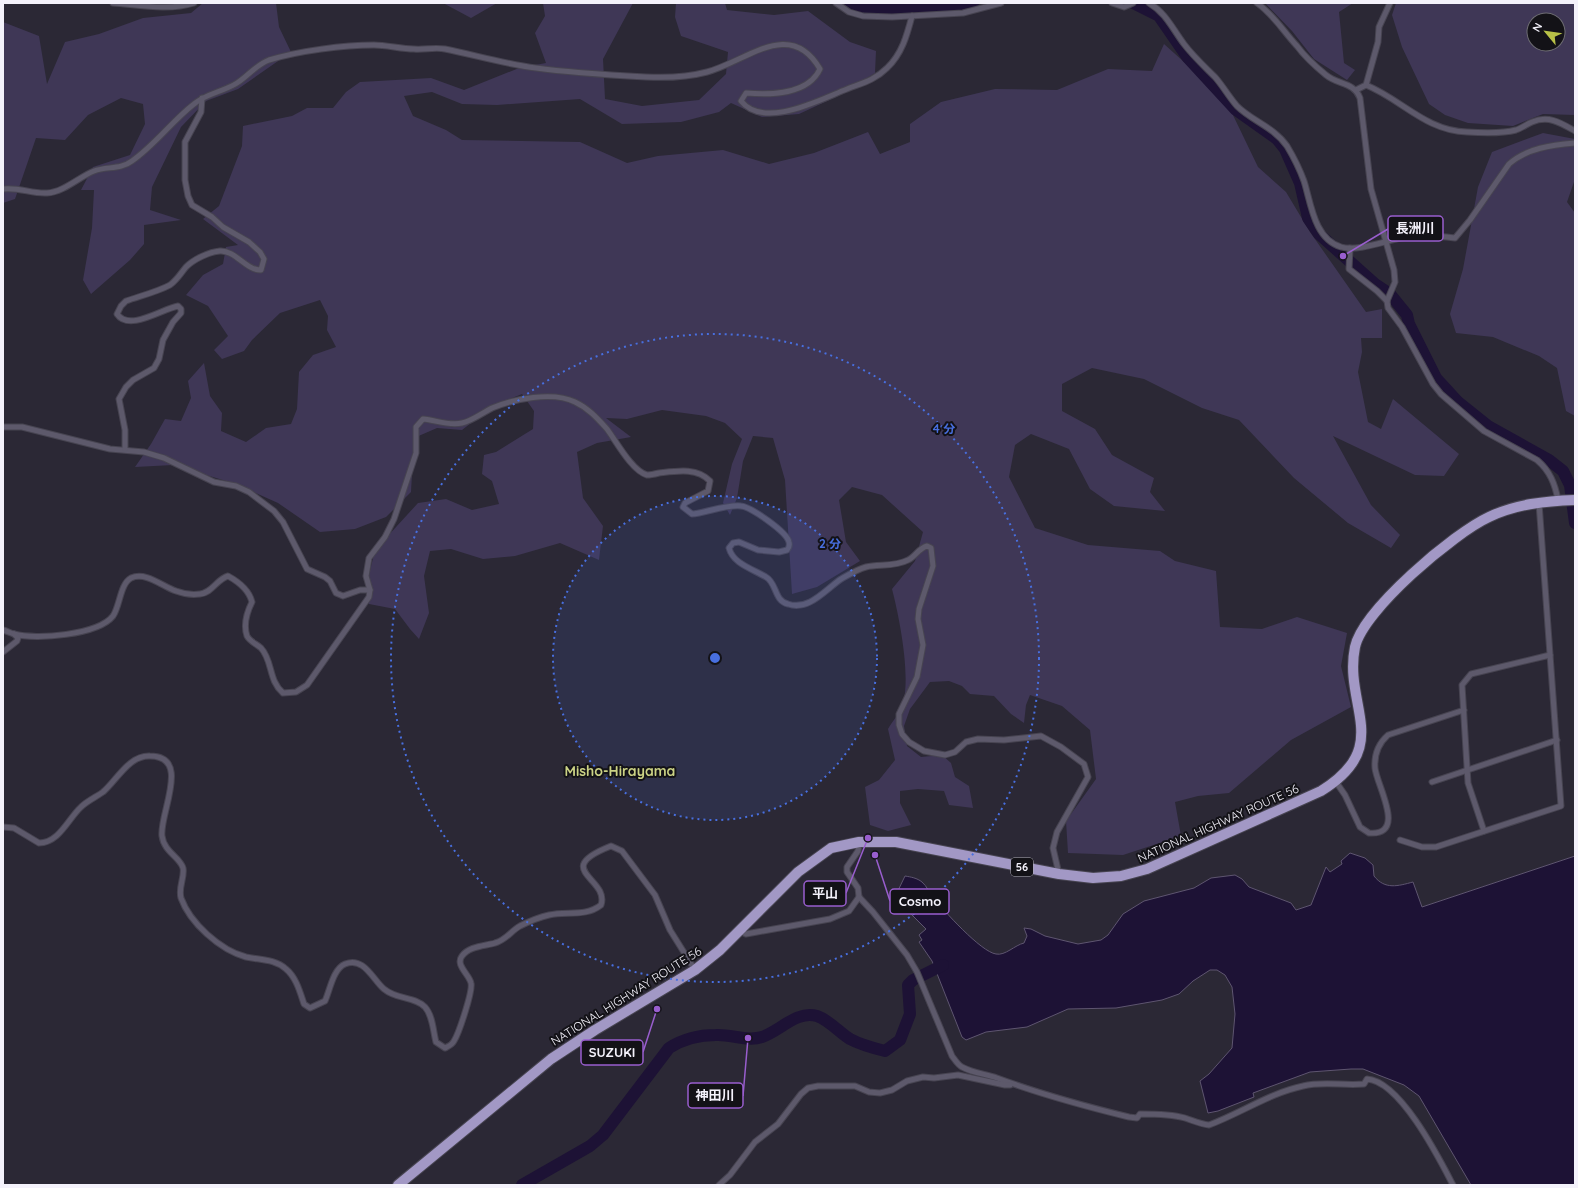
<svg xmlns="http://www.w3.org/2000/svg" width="1578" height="1188" viewBox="0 0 1578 1188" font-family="Quicksand,'Noto Sans JP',sans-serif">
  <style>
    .green { fill: #3f3756; fill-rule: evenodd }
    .water { fill: #1d1235; stroke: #5e5570 }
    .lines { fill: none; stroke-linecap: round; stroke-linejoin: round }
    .river { stroke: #1d1235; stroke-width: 12 }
    .street-casing { stroke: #474451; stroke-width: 7 }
    .highway-casing { stroke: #474451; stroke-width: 12 }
    .street { stroke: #5d596b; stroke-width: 5 }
    .highway { stroke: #a298c5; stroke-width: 10 }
    .ring { fill: none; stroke: #486fdf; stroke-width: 2; stroke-dasharray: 2 4 }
    .labels { text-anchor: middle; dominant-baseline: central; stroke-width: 4; stroke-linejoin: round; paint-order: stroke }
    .shield { fill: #131217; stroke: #b0afb7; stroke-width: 1 }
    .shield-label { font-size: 11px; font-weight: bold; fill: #f4f2fb }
    .street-label { font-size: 12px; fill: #f4f2fb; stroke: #131217 }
    .quarter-label { font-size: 14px; font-weight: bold; fill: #cbd285; stroke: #131217 }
    .centre { fill: #486fdf; stroke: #131217; stroke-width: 2 }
    .ring-label { font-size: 12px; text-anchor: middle; font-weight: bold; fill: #486fdf; stroke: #131217; stroke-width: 4; stroke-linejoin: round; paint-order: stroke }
    .leader { fill: none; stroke: #995ece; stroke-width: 1.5 }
    .callout-dot { fill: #995ece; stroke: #131217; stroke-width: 1.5 }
    .callout { fill: #131217; stroke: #995ece; stroke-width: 1.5 }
    .callout-label { font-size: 13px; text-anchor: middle; font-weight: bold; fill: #f4f2fb }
  </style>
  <rect width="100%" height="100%" fill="#2b2835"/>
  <g class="green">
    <polygon points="203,3 276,3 279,27 291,52 238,89 206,101 181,127 152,187 150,210 181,220 144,225 144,244 130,260 91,294 83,280 92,228 94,190 81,190 93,167 130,155 145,124 143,104 121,98 88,115 65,140 36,138 15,199 3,203 3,22 39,36 47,84 65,42 99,34 143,18 191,13"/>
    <polygon points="443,3 497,3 471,18"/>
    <path d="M543 3H633L603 59 605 99 642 106 699 100 726 74 728 52 681 36 675 17 676 3H725L727 10 774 15 808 11 850 42 876 51 875 73 840 95 799 114 762 117 731 103 719 112 681 122 622 124 580 99 497 105 462 104 432 92 404 96 413 116 446 130 462 140 580 142 627 163 658 156 723 150 769 164 814 153 868 132 880 154 910 142V124L941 102 995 89 1057 90 1108 69 1152 71 1164 44 1194 71 1232 113 1258 167 1286 192 1310 232 1366 312 1382 309V338H1361L1362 352 1358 372 1368 422 1381 429 1393 399 1459 454 1444 476 1415 475 1333 436 1371 505 1400 535 1391 548 1348 523 1294 478 1239 420 1202 408 1144 379 1092 368 1062 384V411L1095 429 1112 455 1154 478 1150 492 1165 511 1114 506 1090 489 1069 449 1031 434 1015 445 1009 477 1035 528 1088 545 1160 551 1175 561 1216 571 1220 627 1262 629 1297 617 1347 633 1341 666 1351 707 1291 740 1229 793 1198 796 1175 802 1181 836 1123 855 1068 853 1066 821 1096 779 1090 730 1062 706 1030 695 1026 705 1024 723 1011 714 994 696 970 694 962 686 949 681 930 682 910 709 904 726 907 746 921 757 942 755 951 763 955 777 969 786 973 808 949 805 944 791 918 789 900 791V803L911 825 888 831 870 825 865 787 879 780 895 760 888 729C892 722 899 714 902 706 912 679 899 616 892 589L915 561 923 532 882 495 852 487 839 500 846 542 860 561 817 587 792 594 785 480 773 438 753 436 743 461 737 498 730 515 723 503 732 464 742 439 725 423 706 416 662 410 627 419 606 418 631 437 597 443 577 452 583 498 603 526 599 560 560 543 515 556 483 559 451 549 430 551 424 576 429 613 419 639 410 629 395 609 369 604 367 583 375 550 418 503 446 499 472 510 499 504 492 481 482 474 484 455 496 452 533 429 534 411 522 394 493 406 462 430 437 428 414 438 411 492 386 517 355 529 320 532 278 503 236 484 173 465 135 467 151 444 165 419 181 421 191 398 188 381 204 363 210 396 222 413 221 431 246 442 266 428 291 424 297 409 299 372 313 355 336 347 327 330 328 316 320 300 280 313 252 340 244 351 222 359 214 350 228 336 208 306 186 295 203 275 223 264 226 247 238 245 203 219 219 206 242 146 243 126 292 116 307 108H333L346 92 360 82 431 78 464 90 519 68 546 63 535 33 545 16Z"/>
    <polygon points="1265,3 1353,3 1339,12 1344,63 1355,70 1347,80 1314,59 1292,31"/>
    <path d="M1396 3H1575V115L1543 114 1513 126 1468 123 1445 115 1429 104 1402 47 1392 15ZM1534 20H1558V44H1534Z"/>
    <polygon points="1543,133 1575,139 1575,179 1567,202 1575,213 1575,416 1566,411 1557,368 1539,356 1493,337 1456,333 1450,314 1463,269 1478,187 1492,152"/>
  </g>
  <path class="water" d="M1350 853 1365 858 1373 865 1374 876C1385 890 1398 886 1413 882L1422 907 1575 856V1185H1471L1419 1096 1404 1085 1363 1069H1351L1310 1072 1253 1093 1254 1097 1218 1111 1208 1113 1200 1081 1209 1074 1232 1048 1235 1014 1232 987 1225 975 1217 970H1210L1193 981 1179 994 1162 1000 1116 1008 1068 1009 1027 1027 986 1032 966 1040 962 1037 932 961 919 942 922 940 919 935 926 929 901 904 895 908 892 903 905 876C911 877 917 878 922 882 927 886 929 893 933 897 943 910 981 952 996 954 1005 956 1015 945 1024 943L1027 936 1024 928 1031 929 1045 936 1078 944 1101 940 1108 935 1123 914 1144 901 1194 888 1211 878 1235 875 1242 879 1249 887 1291 903 1296 910 1311 905 1326 867 1330 872 1342 864 1341 861Z"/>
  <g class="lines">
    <g class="river">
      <polyline points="848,3 862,9 883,10 925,8 973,3"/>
      <polyline points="1133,3 1159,16 1188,58 1235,109 1277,139 1285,149 1300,183 1308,218 1319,234 1375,284 1390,294 1407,315 1409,324 1436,378 1458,402 1488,426 1549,460 1563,471 1570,485 1575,523"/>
      <path d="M522 1185 590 1146 603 1135 669 1048C683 1039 700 1035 716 1035 731 1034 747 1042 762 1037 780 1031 797 1010 817 1016 829 1020 840 1033 850 1039 861 1045 873 1048 885 1051L900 1040 910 1014 908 985 913 980 943 965"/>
    </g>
    <g class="street-casing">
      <g id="street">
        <path d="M113 3C139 5 169 11 194 3"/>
        <polyline points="836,3 849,12 863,16 892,17 963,13 1001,3"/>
        <polyline points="1112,3 1124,7 1133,3"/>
        <path d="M1149 3C1166 13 1172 28 1184 44 1193 56 1204 66 1215 77 1223 86 1229 97 1237 106 1252 121 1274 127 1287 146 1293 156 1300 170 1304 181 1311 203 1314 239 1341 247 1356 252 1385 241 1401 238 1419 234 1437 236 1455 238L1470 220 1509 164C1527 148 1552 145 1575 143"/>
        <path d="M1257 3C1274 15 1283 31 1297 46 1305 57 1315 66 1326 75 1338 85 1354 82 1360 98L1371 189 1394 270 1395 282 1387 301"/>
        <path d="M1366 85C1401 99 1426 131 1467 132 1483 133 1501 134 1516 130 1522 128 1527 124 1532 122 1549 115 1561 123 1575 131"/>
        <polyline points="1356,90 1366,85 1378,42 1379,27 1390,3"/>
        <path d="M3 189C19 187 32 194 47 193 64 192 79 177 94 171 107 166 120 170 132 161 155 145 172 121 194 104 207 93 223 92 237 83 249 75 256 65 269 60 298 51 344 45 374 45 387 45 401 49 414 49 424 50 435 47 445 49 475 55 505 64 536 68 572 73 609 75 646 77 666 78 688 77 707 72 746 62 790 17 820 69 808 95 771 95 746 93L741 101C764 130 821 99 847 89 862 83 875 80 887 68 902 54 907 35 912 16"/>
        <path d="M1350 248 1349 269 1377 291 1387 301 1388 308 1402 327 1433 384 1441 394 1484 431 1537 460C1550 471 1555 484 1558 500"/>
        <polyline points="3,427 22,427 110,449 144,452 164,458 214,482 236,486 249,492 274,511 283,522 307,569 325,577 330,581 336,593 343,596 360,590 370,590"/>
        <path d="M125 449V430L119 399 126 387 133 380 154 368 159 359 163 340 173 322 181 313V309L178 306C162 309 129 332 117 314L121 306 126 301C140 296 157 292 170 285 177 280 181 273 186 267 194 259 209 252 220 251 235 250 247 271 261 270L264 259 260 252 249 242 223 227 212 217 192 205 188 196 185 180V142L201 112 202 98"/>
        <path d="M3 630C7 631 10 633 14 634 36 640 98 635 113 616 120 606 120 584 131 578 146 571 163 587 176 591 184 594 193 595 200 594 212 593 217 579 228 576 239 582 249 590 252 602 247 612 243 624 247 636 250 642 257 644 261 648 273 661 268 680 283 693L296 692 307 685 369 597 370 590 366 576 369 558 385 537 394 519 416 453V427L423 419C436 420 448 426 462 423 472 421 482 413 492 408 513 399 553 391 575 402 588 408 597 418 607 429 616 441 632 471 647 475 650 475 655 474 659 473 676 471 697 467 710 481L708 491 685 503 683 507 692 514C705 513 728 504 741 506 751 507 787 532 789 542 790 546 789 548 787 550L779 552 758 550 739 542 733 543 729 548C733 564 753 569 766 577 777 583 774 601 788 604 809 611 825 590 841 579 848 575 858 569 866 567 879 564 895 567 908 560 915 557 919 548 927 546L931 548 933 566 919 609 918 619 923 645 917 677 899 714V725L902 734 909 742 924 751 945 755 955 752 966 742 978 739 1004 740 1041 736 1061 747 1084 764 1088 777 1057 832 1053 848 1059 874"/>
        <polyline points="3,652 17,641 18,638 14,634"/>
        <path d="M1336 782 1345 795 1360 827 1369 833C1408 836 1376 784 1375 768 1374 755 1379 743 1388 735L1464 710"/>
        <polyline points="1432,782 1557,740"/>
        <path d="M3 827 14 828 39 843C59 843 68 819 81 807 87 801 96 797 103 792 117 780 129 755 150 756 192 756 159 814 162 836 164 852 180 857 183 868 185 877 178 887 181 898 190 923 220 950 246 957 260 960 275 959 286 969 296 977 300 992 304 1004L310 1008 325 1001C330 990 333 969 345 964 364 956 373 980 384 989 397 1000 414 996 425 1007 433 1016 433 1031 436 1042L445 1048C449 1046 452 1045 454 1041 459 1033 473 991 471 983 469 974 455 965 462 956 469 946 485 946 495 943 506 940 511 931 520 926 528 922 540 917 549 915 567 911 586 917 601 905 610 878 550 870 611 846L622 851 655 895 670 930 695 970"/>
        <polyline points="1484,831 1468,783 1462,685 1471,674 1550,655"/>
        <polyline points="1400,840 1422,847 1436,847 1561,806 1539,503"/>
        <path d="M859 897 873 912 907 955 917 972 952 1056C955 1060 958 1065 962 1067 973 1073 985 1074 997 1078 1040 1094 1084 1106 1129 1117L1137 1118 1140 1114C1155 1114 1171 1114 1185 1118 1194 1121 1200 1124 1209 1125 1241 1113 1270 1093 1303 1086 1323 1081 1344 1086 1364 1084L1367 1079C1400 1081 1439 1158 1453 1185"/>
        <polyline points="740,931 746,934 757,932 830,919 849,911 859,897 858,888 847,872 847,867 858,851 859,842"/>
        <polyline points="719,1185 730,1175 755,1142 778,1124 801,1094 808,1088 818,1086 855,1086 869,1092 880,1093 892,1090 907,1081 923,1077 934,1078 958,1075 1005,1085 1010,1085"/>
      </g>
    </g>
    <g class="highway-casing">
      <path id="highway" d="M398 1185 551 1059 595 1030 695 970 720 950 798 872 831 848 859 842H896L1059 874 1093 878 1121 876 1147 869 1321 791C1394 746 1343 706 1355 647 1363 610 1454 533 1489 517 1516 504 1546 501 1575 500"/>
    </g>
    <use href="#street" class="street"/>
    <use href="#highway" class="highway"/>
  </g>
  <circle cx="715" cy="658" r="162" fill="#486fdf" fill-opacity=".12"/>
  <g class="ring">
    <circle cx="715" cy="658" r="162"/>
    <circle cx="715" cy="658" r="324"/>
  </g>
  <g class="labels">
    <rect class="shield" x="1011" y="858" width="22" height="18" rx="3"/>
    <g class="shield-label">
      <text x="1022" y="867">56</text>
    </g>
    <g class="street-label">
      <text transform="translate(1218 823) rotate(-24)">NATIONAL HIGHWAY ROUTE 56</text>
      <text transform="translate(626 996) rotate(-32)">NATIONAL HIGHWAY ROUTE 56</text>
    </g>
    <g class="quarter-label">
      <text x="620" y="771">Misho-Hirayama</text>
    </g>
  </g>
  <circle cx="715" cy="658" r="6" class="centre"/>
  <g class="ring-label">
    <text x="944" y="433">4 分</text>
    <text x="830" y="548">2 分</text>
  </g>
  <path class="leader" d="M1343 256L1388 229M868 838L846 893M875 855L890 901M657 1009L643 1052M748 1038L743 1096"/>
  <g class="callout-dot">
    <circle cx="1343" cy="256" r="4"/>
    <circle cx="868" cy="838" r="4"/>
    <circle cx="875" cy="855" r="4"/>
    <circle cx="657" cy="1009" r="4"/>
    <circle cx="748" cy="1038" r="4"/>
  </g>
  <g class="callout">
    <rect x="1388" y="216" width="55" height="25" rx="4"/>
    <rect x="804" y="881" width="42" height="25" rx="4"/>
    <rect x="890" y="889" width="59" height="25" rx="4"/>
    <rect x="581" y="1040" width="62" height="25" rx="4"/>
    <rect x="688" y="1083" width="55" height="25" rx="4"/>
  </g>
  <g class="callout-label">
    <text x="1415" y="233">長洲川</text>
    <text x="825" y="898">平山</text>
    <text x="920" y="906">Cosmo</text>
    <text x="612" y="1057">SUZUKI</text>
    <text x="715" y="1100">神田川</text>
  </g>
  <rect width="1578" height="1188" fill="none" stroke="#f4f2fb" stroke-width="8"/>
  <g transform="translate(1546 32) rotate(299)"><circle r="19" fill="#131217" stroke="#6d6c72"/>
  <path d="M0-3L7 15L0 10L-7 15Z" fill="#b8c147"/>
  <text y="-6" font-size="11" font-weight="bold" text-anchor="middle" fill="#f4f2fb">N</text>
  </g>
</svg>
